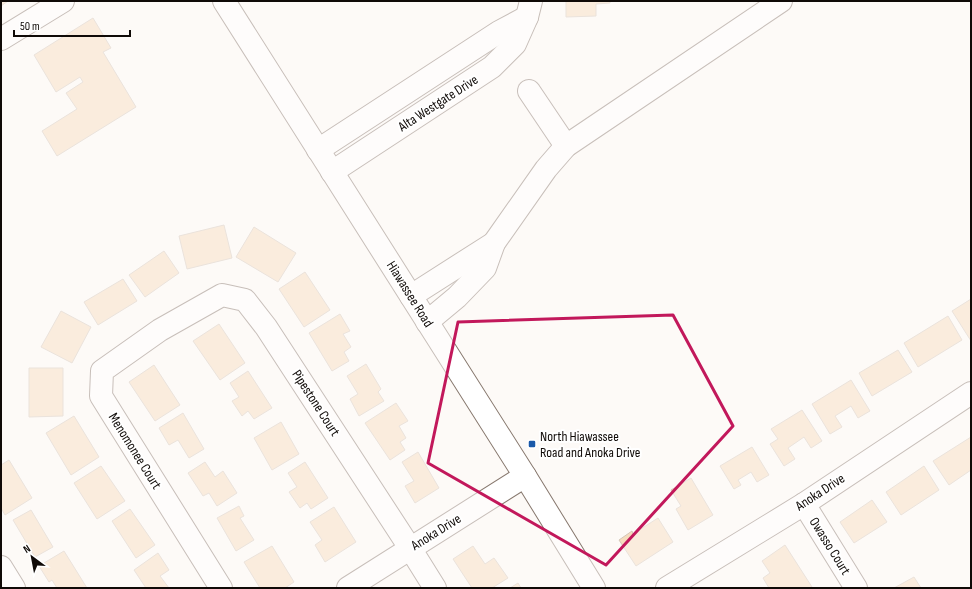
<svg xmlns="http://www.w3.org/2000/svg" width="972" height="589" viewBox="0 0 972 589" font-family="'Sofia Sans Condensed',sans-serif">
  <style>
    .building { fill: #f6dcbd; stroke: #d4c7b9 }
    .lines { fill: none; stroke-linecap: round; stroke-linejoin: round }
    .minor-casing { stroke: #87786e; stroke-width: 24 }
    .major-casing { stroke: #87786e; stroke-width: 24 }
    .minor { stroke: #fff; stroke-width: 22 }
    .major { stroke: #fff; stroke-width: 22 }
    .marked { fill: none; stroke: #c2185b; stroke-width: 3; stroke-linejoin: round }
    .poi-dot { fill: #1a59a9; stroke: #fff; stroke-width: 1.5 }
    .labels { text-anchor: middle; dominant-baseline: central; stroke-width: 4; stroke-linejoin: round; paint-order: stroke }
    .street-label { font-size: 14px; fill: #0f0a07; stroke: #fff }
    .poi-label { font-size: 14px; fill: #0f0a07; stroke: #fff; text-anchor: start }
  </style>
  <rect width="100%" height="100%" fill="#fdfaf7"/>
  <g class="building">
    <polygon points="1,1 8,1 1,6"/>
    <polygon points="566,1 610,1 610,3 596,4 596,16 566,17"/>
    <polygon points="93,18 111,48 103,52 136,107 57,156 42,131 77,109 66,93 83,82 80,77 56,92 34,55"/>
    <polygon points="224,225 232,258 187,269 179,236"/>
    <polygon points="254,227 296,253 278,282 236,257"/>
    <polygon points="164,251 179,273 145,297 129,275"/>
    <polygon points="305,272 330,310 304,327 279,289"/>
    <polygon points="123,279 137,301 98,325 84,302"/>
    <polygon points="971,299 971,341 952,311"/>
    <polygon points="61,311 91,327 72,363 41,347"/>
    <polygon points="340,314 350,331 343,334 351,347 344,352 349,361 332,371 309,333"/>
    <polygon points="948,316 962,340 918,367 904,343"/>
    <polygon points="219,324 245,363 220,380 193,341"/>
    <polygon points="898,350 912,372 872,396 859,373"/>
    <polygon points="366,364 381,389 378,392 384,401 359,416 350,399 358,394 347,376"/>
    <polygon points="154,365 180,405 155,421 129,382"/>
    <polygon points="29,368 63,368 63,416 29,417"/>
    <polygon points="248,371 272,408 254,419 248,411 242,416 232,401 239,397 230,383"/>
    <polygon points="851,380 870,411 858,418 851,406 835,416 842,427 830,434 812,404"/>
    <polygon points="396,403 408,421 399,426 406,438 400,442 405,450 390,460 365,423"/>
    <polygon points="802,410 822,441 811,448 804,437 788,448 795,459 784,466 770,444 778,439 771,429"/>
    <polygon points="183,413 204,449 189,458 178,440 169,445 159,428"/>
    <polygon points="74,416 99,457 71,475 46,433"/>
    <polygon points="281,422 299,454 272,470 254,438"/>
    <polygon points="971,437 971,470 949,485 933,461"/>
    <polygon points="752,447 769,475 757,482 751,472 738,480 741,485 734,489 720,466"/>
    <polygon points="418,452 439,488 415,503 405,486 414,481 402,462"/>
    <polygon points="9,460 32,498 5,515 1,508 1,465"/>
    <polygon points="205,462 215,477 223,471 237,493 217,506 209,493 203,496 188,473"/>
    <polygon points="305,462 328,498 311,509 307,503 300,508 289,492 297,487 288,473"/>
    <polygon points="101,466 125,501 97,519 74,483"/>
    <polygon points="924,466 939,490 901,515 886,492"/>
    <polygon points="691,478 713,515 688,530 676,509 681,506 671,490"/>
    <polygon points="872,500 887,522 854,543 840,522"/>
    <polygon points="239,506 244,516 240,518 254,540 236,551 217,518"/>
    <polygon points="334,507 356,542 325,562 315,545 322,540 310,522"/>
    <polygon points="130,509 155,545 136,558 112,521"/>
    <polygon points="31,510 53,547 35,557 13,520"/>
    <polygon points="658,518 673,542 636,566 619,540 632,531 633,534"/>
    <polygon points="785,545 812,587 810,588 769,588 763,578 770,573 762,561"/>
    <polygon points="272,546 294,582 285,588 260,588 244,562"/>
    <polygon points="473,546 485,564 494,558 508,578 492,588 472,588 453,559"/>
    <polygon points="64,551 87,588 57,588 52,580 49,582 39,566"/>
    <polygon points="158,553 169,570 160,576 169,588 146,588 134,570"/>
    <polygon points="914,577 921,588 894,588"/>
    <polygon points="518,583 521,588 510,588"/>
  </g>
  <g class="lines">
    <g class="minor-casing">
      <g id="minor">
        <polyline points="1,39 63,1"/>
        <polyline points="529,91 566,146"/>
        <polyline points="318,150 499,32 527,17"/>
        <polyline points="332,172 492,67 515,44 527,17 531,1"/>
        <polyline points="411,296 494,243"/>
        <polyline points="427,322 457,297 485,268 494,243 546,169 566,146 781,1"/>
        <polyline points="804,504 856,588"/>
        <polyline points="1,567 14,588"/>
        <polyline points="221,588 101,396 102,371 160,330 222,295 245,300 266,327 410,548 435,588"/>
        <polyline points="348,588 525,476"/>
        <polyline points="667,588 804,504 971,393"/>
      </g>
    </g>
    <g class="major-casing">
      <polyline id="major" points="224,1 525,476 594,588"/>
    </g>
    <use href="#minor" class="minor"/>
    <use href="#major" class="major"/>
  </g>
  <path d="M0 0H972V589H0ZM673 315 733 426 606 565 428 463 458 322Z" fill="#fdfaf7" fill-opacity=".55" fill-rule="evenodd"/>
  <path class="marked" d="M673 315 733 426 606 565 428 463 458 322Z"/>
  <rect class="poi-dot" x="528" y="440" width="8" height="8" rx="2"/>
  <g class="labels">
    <g class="street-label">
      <text transform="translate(438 103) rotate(-33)">Alta Westgate Drive</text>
      <text transform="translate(410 294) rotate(58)">Hiawassee Road</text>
      <text transform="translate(316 403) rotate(57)">Pipestone Court</text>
      <text transform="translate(135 451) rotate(58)">Menomonee Court</text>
      <text transform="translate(820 492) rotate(-33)">Anoka Drive</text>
      <text transform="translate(436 532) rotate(-32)">Anoka Drive</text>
      <text transform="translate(830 546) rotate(58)">Owasso Court</text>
    </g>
    <g class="poi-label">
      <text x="540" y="436">North Hiawassee<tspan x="540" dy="16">Road and Anoka Drive</tspan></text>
    </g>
  </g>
  <rect width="972" height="589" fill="none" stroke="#0f0a07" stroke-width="4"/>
  <g transform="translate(32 557) rotate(328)" stroke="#ffffff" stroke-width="3" paint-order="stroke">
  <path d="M0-3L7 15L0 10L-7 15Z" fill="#0f0a07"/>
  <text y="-6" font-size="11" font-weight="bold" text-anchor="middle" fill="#0f0a07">N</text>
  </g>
  <path d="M14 30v6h116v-6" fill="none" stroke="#0f0a07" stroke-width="2"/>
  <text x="20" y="30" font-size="12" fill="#0f0a07" stroke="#ffffff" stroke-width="3" paint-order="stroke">50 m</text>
</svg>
